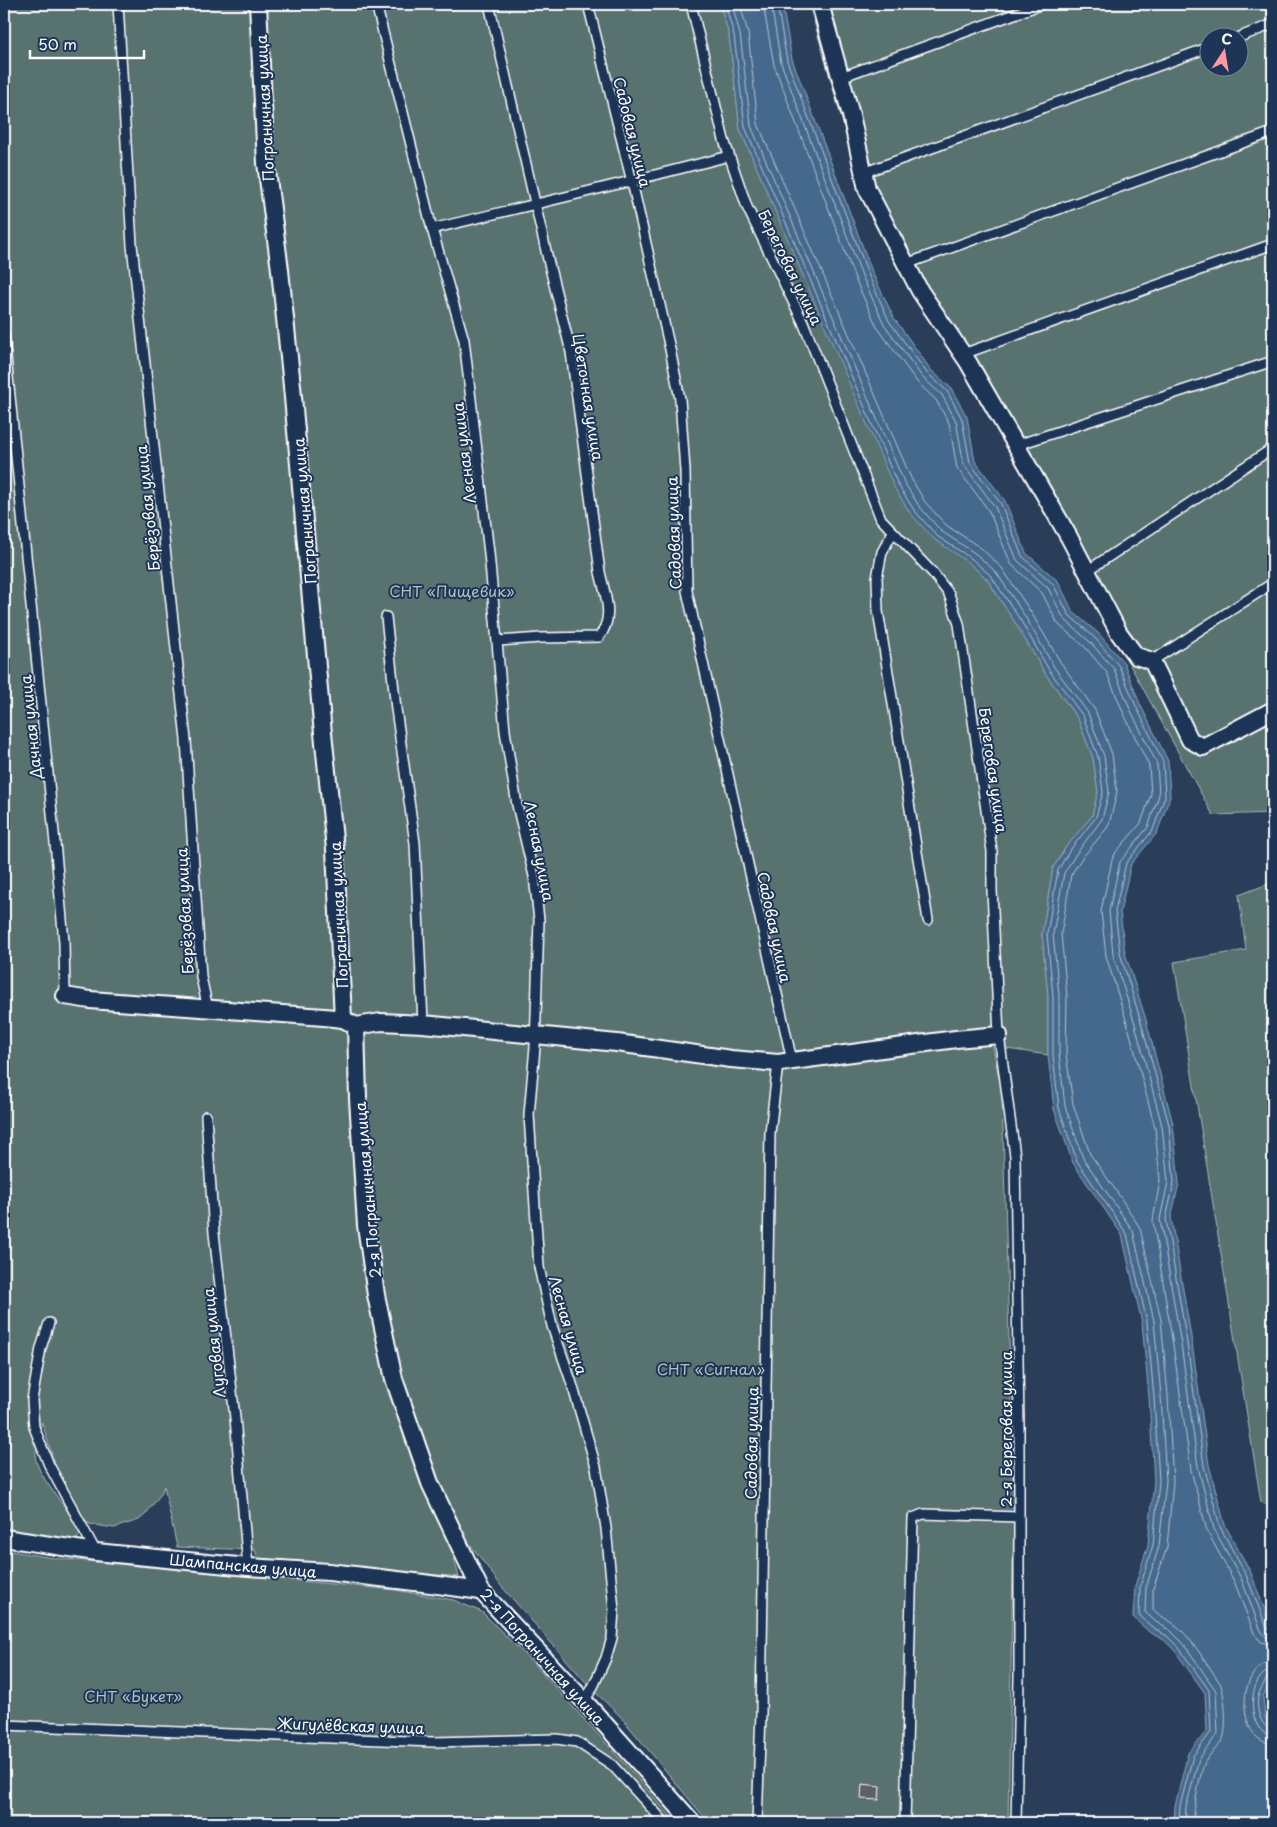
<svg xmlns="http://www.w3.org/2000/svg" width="1277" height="1827" viewBox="0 0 1277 1827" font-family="'Playpen Sans',sans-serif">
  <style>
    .green { fill: #59726f; stroke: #acb8b7; fill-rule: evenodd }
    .water { fill: #45698c; stroke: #8fa5ba }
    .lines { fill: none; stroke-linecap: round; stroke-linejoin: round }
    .shore { stroke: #b5c3d1; stroke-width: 1 }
    .building { fill: #5c6167; stroke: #fff }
    .lane-casing { stroke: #fff; stroke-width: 12 }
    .street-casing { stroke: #fff; stroke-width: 20 }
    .lane { stroke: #1d3557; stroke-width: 9 }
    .street { stroke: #1d3557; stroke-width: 16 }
    .labels { text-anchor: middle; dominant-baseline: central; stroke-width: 4; stroke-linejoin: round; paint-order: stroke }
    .street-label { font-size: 15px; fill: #fff; stroke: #1d3557 }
    .park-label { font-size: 15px; fill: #b4c0be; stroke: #1d3557 }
  </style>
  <rect width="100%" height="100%" fill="#2a3e5a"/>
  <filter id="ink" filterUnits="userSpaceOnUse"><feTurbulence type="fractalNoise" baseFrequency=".02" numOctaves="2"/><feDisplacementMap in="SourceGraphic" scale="10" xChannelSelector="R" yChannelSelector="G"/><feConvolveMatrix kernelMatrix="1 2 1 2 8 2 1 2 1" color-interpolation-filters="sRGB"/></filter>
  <g filter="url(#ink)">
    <g class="green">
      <path d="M4 4H720L729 35 740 129 845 371 969 563 987 579 1016 624 1045 673 1078 719 1093 758 1098 792 1092 816 1066 847 1053 868 1042 934 1048 996V1055L993 1047 1002 1093 1014 1513 1008 1823H709L621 1717 592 1689 502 1587 467 1540 450 1544 459 1577 258 1558 255 1550 177 1547 164 1486 161 1494 145 1515 139 1520 114 1528 89 1524 77 1511 55 1465 42 1422C40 1430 34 1454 36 1461 44 1487 72 1509 80 1535L75 1542 4 1534Z"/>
      <path d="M809 4H1273V813L1213 815 974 383 866 204ZM1210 38H1240V68H1210Z"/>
      <polygon points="1273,882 1273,1506 1261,1502 1174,962 1246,950 1239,895"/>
      <polygon points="4,1550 53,1558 396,1590 453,1600 482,1612 534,1664 632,1772 677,1823 4,1823"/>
    </g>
    <polygon class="water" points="720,4 782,4 792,59 873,274 894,318 931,370 951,388 967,417 975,461 1005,501 1026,553 1058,581 1073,612 1098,633 1124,663 1140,704 1168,761 1170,797 1157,833 1131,864 1120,912 1125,953 1146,1020 1173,1124 1179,1183 1171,1218 1192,1343 1209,1465 1225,1525 1251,1573 1273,1632 1273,1677 1263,1697 1265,1718 1273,1727 1273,1823 1174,1823 1175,1806 1188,1753 1207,1731 1205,1693 1175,1651 1164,1640 1149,1632 1133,1617 1135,1586 1148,1545 1154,1481 1149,1397 1142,1323 1122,1235 1073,1163 1054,1109 1048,1055 1048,996 1042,934 1053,868 1066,847 1092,816 1098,792 1093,758 1078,719 1045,673 1016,624 987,579 969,563 934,539 910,513 894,487 740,129 729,35"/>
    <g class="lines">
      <g class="shore">
        <polyline points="725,4 734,35 745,127 898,485 914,510 937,536 972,559 991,576 1021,621 1049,670 1083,716 1098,757 1103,792 1096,817 1070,850 1058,870 1047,934 1053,996 1053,1055 1059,1108 1077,1161 1127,1234 1147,1322 1154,1397 1159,1481 1153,1545 1140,1587 1139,1615 1152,1627 1167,1636 1179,1648 1209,1690 1211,1732 1193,1756 1180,1806 1179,1823"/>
        <polyline points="732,4 740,34 751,126 904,482 919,506 941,531 976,554 996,572 1026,618 1054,667 1088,713 1104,756 1109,792 1102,819 1076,854 1064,873 1053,934 1059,996 1059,1054 1065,1106 1083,1158 1133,1231 1154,1321 1161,1396 1166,1481 1159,1546 1146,1588 1145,1612 1156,1622 1171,1631 1184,1644 1216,1691 1218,1733 1199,1759 1186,1807 1185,1823"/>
        <path d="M740 4 748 33 758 124 911 478 925 502 946 525 981 548 1002 568 1032 614 1061 663 1095 710 1112 754 1117 792 1110 821 1107 828 1082 858 1071 875 1061 934 1067 996 1066 1054 1073 1104 1090 1154 1117 1192 1140 1228 1161 1320 1168 1396 1173 1482 1167 1547 1153 1589V1609C1160 1617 1170 1620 1178 1627 1195 1643 1207 1664 1220 1683 1225 1693 1228 1731 1222 1741 1218 1748 1209 1754 1205 1762 1199 1775 1194 1809 1193 1823"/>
        <polyline points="763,4 774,65 856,281 877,327 917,382 936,400 949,423 957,468 989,511 1011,564 1042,593 1058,624 1085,647 1107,673 1123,712 1149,766 1151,794 1141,823 1116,852 1112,860 1101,911 1106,956 1128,1026 1155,1128 1160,1181 1153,1220 1173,1345 1191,1470 1207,1531 1234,1581 1254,1633 1261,1642 1273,1645"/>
        <polyline points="771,4 781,63 863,278 884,324 922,377 942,395 956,421 964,465 995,507 1017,560 1048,588 1064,619 1090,642 1114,669 1130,709 1157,764 1159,795 1148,827 1120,862 1109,911 1113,954 1135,1024 1162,1126 1168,1182 1160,1219 1181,1344 1198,1467 1214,1529 1241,1578 1261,1631 1266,1637 1273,1638"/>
        <polyline points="777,4 787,61 869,276 889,321 927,373 947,391 962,419 970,463 1001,504 1022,556 1053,584 1069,615 1094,637 1119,666 1136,706 1163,762 1165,796 1153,830 1126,863 1115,911 1120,953 1141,1022 1169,1125 1174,1182 1166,1219 1187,1343 1204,1466 1220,1527 1246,1575 1267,1628 1273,1631"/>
        <path d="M1273 1662C1237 1663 1234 1742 1273 1744"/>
        <path d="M1273 1670C1247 1671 1244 1734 1273 1736"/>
        <path d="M1273 1676 1267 1678C1264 1684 1259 1691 1258 1697 1256 1708 1260 1728 1273 1730"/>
      </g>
    </g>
    <polygon class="building" points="862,1784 880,1786 879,1800 861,1799"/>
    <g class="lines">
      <g class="lane-casing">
        <g id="lane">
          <polyline points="118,4 132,245 186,740 201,977 208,1009"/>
          <polyline points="376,4 432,229 464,340 489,553 505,731 517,805 534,876 539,920 535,1047 529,1115 539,1267 552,1326 572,1384 596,1467 606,1528 614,1610 612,1638 606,1658 592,1689 584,1701"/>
          <path d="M489 4 550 268 571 352 600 572C605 595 615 618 599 637L541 638 498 641"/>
          <polyline points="588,4 632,182 670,349 680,399 685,471 687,591 792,1061"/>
          <polyline points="691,4 724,140 747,207 803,322 881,519 933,573 949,594 959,624 992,851 992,890 999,1035 1015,1156 1019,1426 1019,1677 1016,1823"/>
          <polyline points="1237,38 1273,24"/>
          <polyline points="841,77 1042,4"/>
          <polyline points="863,173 1210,47"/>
          <path d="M432 229C531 205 631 182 729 156"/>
          <polyline points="906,264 1273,132"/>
          <polyline points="4,337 56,853 64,942 65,996"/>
          <polyline points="963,354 1273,244"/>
          <polyline points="1017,445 1273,361"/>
          <polyline points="893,532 882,552 877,578 878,611 928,920"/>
          <polyline points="1087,571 1273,448"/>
          <polyline points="386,617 396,709 415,843 423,1024"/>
          <polyline points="1152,661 1273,583"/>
          <polyline points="206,1116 214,1233 235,1418 248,1567"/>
          <polyline points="49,1323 41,1348 32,1400 34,1427 49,1465 96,1552"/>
          <polyline points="4,1725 433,1742 557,1739 577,1742 612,1765 665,1823"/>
          <polyline points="757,1823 761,1713 770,1133 778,1063"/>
          <polyline points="905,1823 913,1518 923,1514 1019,1517"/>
        </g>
      </g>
      <g class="street-casing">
        <g id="street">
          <polyline points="258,4 266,163 280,270 292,386 322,723 335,849 343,1019"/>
          <polyline points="820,4 851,115 867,189 920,291 968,362 1069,537 1119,633 1136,656 1152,661 1190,740 1203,747 1273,710"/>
          <polyline points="65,996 90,1000 324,1017 343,1019 356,1026 381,1022 423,1024 617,1043 731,1059 778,1063 956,1039 999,1035"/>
          <polyline points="356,1026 358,1099 366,1225 376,1295 394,1379 430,1483 481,1591 584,1701 693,1823"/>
          <polyline points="4,1538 96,1552 248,1567 329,1572 423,1583 481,1591"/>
        </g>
      </g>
      <use href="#lane" class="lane"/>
      <use href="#street" class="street"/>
    </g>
  </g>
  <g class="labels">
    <g class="street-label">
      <text transform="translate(264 108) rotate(-93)">Пограничная улица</text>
      <text transform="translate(633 132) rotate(76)">Садовая улица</text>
      <text transform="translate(791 267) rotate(64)">Береговая улица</text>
      <text transform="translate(589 397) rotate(81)">Цветочная улица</text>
      <text transform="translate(463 453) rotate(-97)">Лесная улица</text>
      <text transform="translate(147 508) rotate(-96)">Берёзовая улица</text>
      <text transform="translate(304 511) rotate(-95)">Пограничная улица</text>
      <text transform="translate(673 533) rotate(-92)">Садовая улица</text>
      <text transform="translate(30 727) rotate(-96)">Дачная улица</text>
      <text transform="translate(994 770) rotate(82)">Береговая улица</text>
      <text transform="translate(540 851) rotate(79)">Лесная улица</text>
      <text transform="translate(184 911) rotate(-93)">Берёзовая улица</text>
      <text transform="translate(338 915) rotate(-93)">Пограничная улица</text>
      <text transform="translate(775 927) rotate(78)">Садовая улица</text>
      <text transform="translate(367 1190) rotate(-95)">2-я Пограничная улица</text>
      <text transform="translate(569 1325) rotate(74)">Лесная улица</text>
      <text transform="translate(213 1343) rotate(-96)">Луговая улица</text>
      <text transform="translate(1005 1429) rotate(-90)">2-я Береговая улица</text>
      <text transform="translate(751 1443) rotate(-89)">Садовая улица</text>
      <text transform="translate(243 1565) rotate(5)">Шампанская улица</text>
      <text transform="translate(543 1656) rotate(48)">2-я Пограничная улица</text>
      <text transform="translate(351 1725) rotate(2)">Жигулёвская улица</text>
    </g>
    <g class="park-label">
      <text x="452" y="590">СНТ «Пищевик»</text>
      <text x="711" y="1368">СНТ «Сигнал»</text>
      <text x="133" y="1695">СНТ «Букет»</text>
    </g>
  </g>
  <rect width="1277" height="1827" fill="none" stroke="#1d3557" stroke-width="20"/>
  <rect x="10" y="10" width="1257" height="1807" fill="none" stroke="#fff" stroke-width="2" filter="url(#ink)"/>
  <g transform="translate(1224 52) rotate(12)"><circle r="24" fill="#1d3557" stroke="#77869a"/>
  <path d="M0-4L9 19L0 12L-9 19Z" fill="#ff9aa2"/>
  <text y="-8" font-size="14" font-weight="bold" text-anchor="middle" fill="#ffffff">С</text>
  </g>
  <path d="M30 50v8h114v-8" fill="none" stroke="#ffffff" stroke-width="2.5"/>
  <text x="38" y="50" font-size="15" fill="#ffffff" stroke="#1d3557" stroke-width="4" paint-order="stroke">50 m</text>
</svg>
